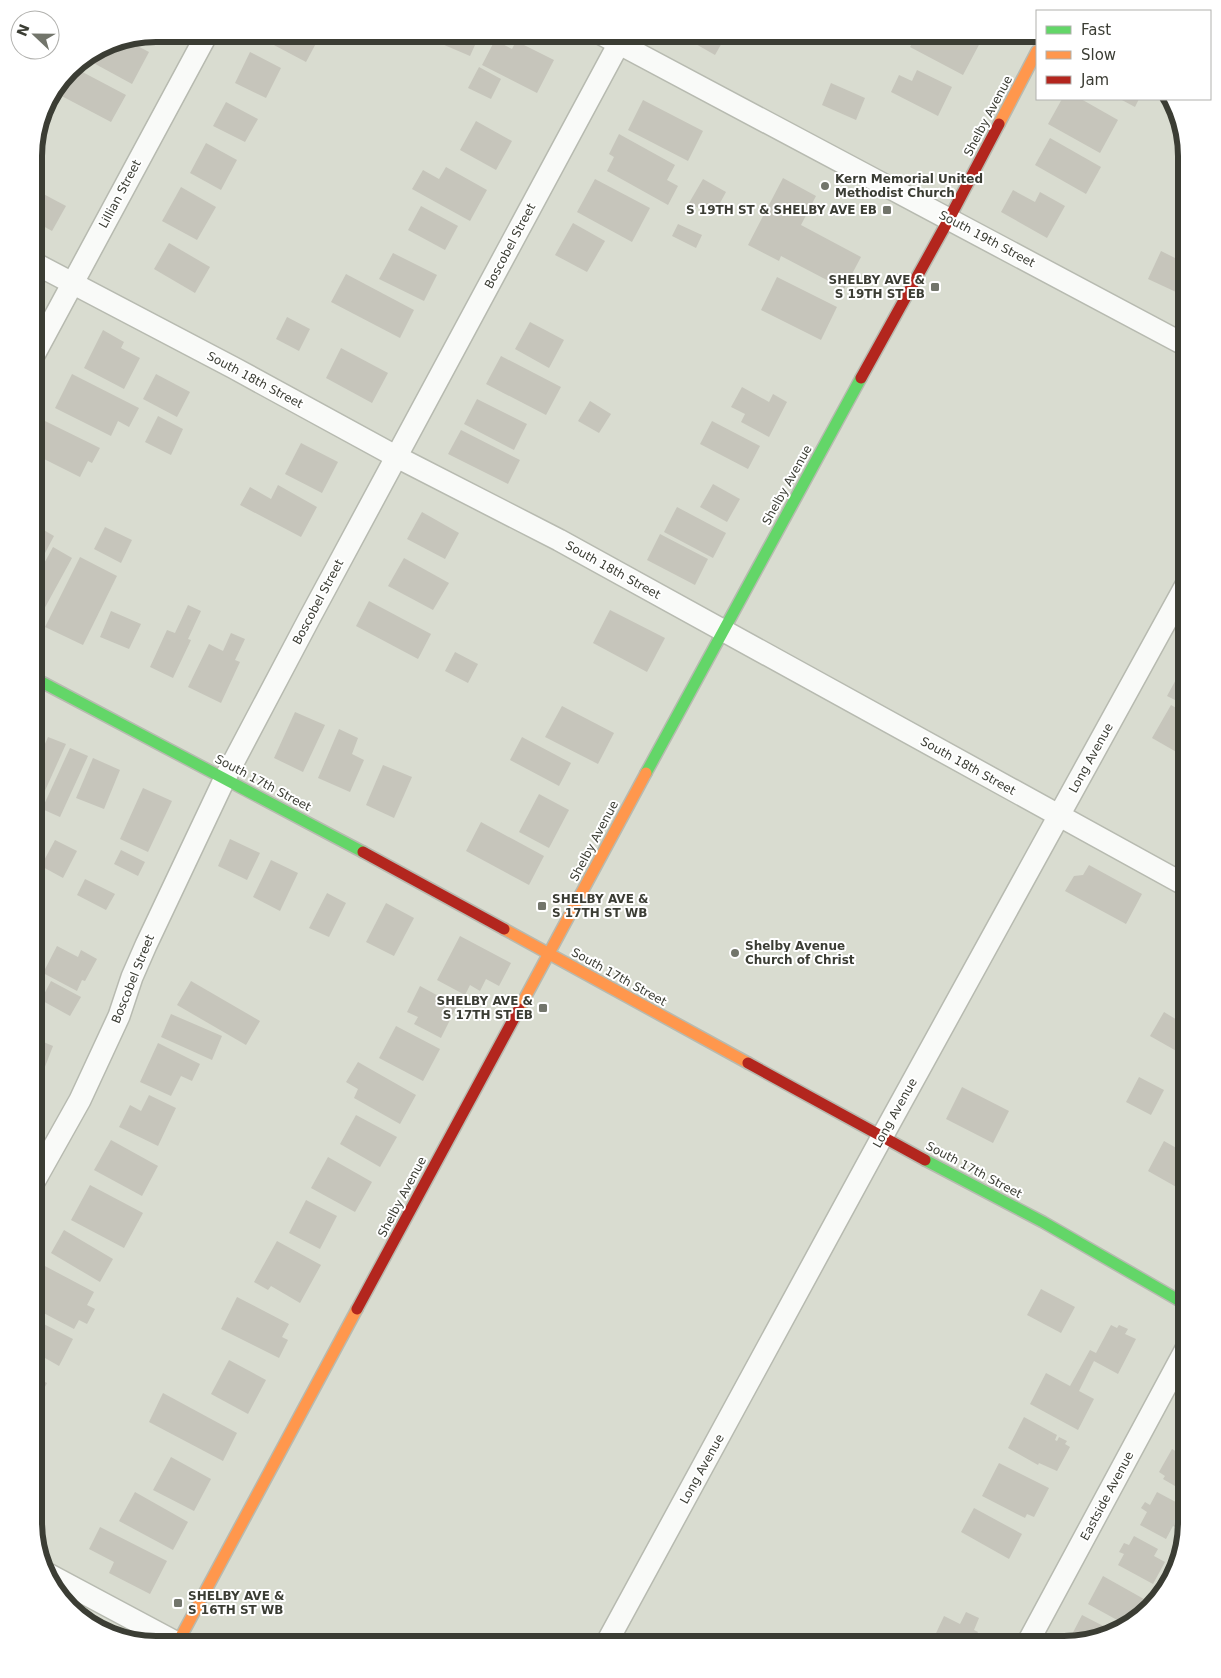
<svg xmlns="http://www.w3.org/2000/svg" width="1221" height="1678" viewBox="0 0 1221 1678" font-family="'DejaVu Sans',sans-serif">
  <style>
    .building { fill: #c6c5bb }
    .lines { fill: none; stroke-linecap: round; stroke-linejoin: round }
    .street-casing { stroke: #b7bab0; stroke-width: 24 }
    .fast-casing { stroke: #b7bab0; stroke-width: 14 }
    .slow-casing { stroke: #b7bab0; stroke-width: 14 }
    .jam-casing { stroke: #b7bab0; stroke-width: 14 }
    .street { stroke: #f9faf8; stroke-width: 21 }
    .fast { stroke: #63d668; stroke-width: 11 }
    .slow { stroke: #ff974d; stroke-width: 11 }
    .jam { stroke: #b3261e; stroke-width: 11 }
    .poi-dot { fill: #72756b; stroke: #fff; stroke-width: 2 }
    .labels { text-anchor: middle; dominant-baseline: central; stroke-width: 4; stroke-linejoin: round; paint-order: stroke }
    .street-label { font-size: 12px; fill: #3b3d34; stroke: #fff }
    .poi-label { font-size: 12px; font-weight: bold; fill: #3b3d34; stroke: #fff; text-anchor: start }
    .rim { fill: none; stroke: #3b3d34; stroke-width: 6 }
  </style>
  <rect width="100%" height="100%" fill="#d9dcd0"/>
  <g class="building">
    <polygon points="256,34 321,34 306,62 255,35"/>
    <polygon points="446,34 480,34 470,56 442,44"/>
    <polygon points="690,34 727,34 715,55 687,39"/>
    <polygon points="917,34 959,34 962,35 968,34 981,41 963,75 910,47"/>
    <polygon points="126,40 149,52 132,84 88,60 91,55 110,43"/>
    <polygon points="495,40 512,49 516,41 554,60 537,93 482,65"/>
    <polygon points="250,52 281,68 266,98 235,83"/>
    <polygon points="73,67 126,95 111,122 54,92 63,80 66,81"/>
    <polygon points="479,67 501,79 491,99 468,88"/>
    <polygon points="917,70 952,87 938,116 891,92 899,75 912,81"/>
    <polygon points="831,83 865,98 856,120 822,105"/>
    <polygon points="1062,99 1081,99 1118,120 1100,153 1048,124"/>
    <polygon points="1120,99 1139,99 1135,107"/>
    <polygon points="643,100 703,131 688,161 628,130"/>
    <polygon points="226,102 258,119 245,142 213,126"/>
    <polygon points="43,115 52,119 41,139 37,137"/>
    <polygon points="476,121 512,141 496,170 460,150"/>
    <polygon points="619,134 675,165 667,180 678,186 668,205 607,171 614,157 609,154"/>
    <polygon points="1050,138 1101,167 1086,194 1035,165"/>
    <polygon points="206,143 237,160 221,190 190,173"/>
    <polygon points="446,167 487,190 470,221 412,189 423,170 439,179"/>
    <polygon points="783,178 816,196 801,225 861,257 844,289 781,256 779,261 748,245"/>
    <polygon points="595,179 650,208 632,242 577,212"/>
    <polygon points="703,179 726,192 713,216 689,203"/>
    <polygon points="181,187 216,207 197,240 162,221"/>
    <polygon points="34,189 66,206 52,231 34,221"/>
    <polygon points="1013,190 1035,202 1040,192 1065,206 1047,238 1001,212"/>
    <polygon points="421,206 458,226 445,250 408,230"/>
    <polygon points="573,223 605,241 587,272 555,255"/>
    <polygon points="678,224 702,235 696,248 672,236"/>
    <polygon points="169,243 210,267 195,293 154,269"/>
    <polygon points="1161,251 1187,264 1187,268 1176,292 1148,279"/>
    <polygon points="393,253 437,275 424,301 379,279"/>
    <polygon points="346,274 414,310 400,338 331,302"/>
    <polygon points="777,277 837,307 821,340 761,310"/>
    <polygon points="287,317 310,329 299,351 276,339"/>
    <polygon points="530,322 564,340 549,368 515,349"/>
    <polygon points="103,330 124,342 121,348 140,358 124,389 84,368"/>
    <polygon points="341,348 388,373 372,403 326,378"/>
    <polygon points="501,356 561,387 546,415 486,384"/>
    <polygon points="72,374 139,408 129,427 118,421 111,436 55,408"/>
    <polygon points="156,374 190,392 177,417 143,399"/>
    <polygon points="742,387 769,402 773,394 787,402 769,437 741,422 745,414 731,407"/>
    <polygon points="477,399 527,424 514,450 464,424"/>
    <polygon points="590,401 611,414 599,433 578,421"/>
    <polygon points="158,416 183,429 171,455 145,442"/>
    <polygon points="45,421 100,448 92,463 88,461 80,477 34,454 34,442"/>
    <polygon points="712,421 760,446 748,469 700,444"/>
    <polygon points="461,430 520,460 508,484 448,454"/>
    <polygon points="301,443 338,462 322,493 285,474"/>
    <polygon points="713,484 740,499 727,522 700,507"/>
    <polygon points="278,485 317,507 301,537 240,505 250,487 271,499"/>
    <polygon points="34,489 42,494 34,507"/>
    <polygon points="677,507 726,533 713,558 664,532"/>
    <polygon points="422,512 459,533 445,559 407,539"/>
    <polygon points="35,525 54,536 34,574 34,528"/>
    <polygon points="105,527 132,540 121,563 94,549"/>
    <polygon points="660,534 708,559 695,585 647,560"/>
    <polygon points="53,547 72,558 42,613 34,609 34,582"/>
    <polygon points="80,557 117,576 83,645 45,627"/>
    <polygon points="404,558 449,583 433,610 388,586"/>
    <polygon points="369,601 431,634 418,659 356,626"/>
    <polygon points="188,605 201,611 188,639 191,640 173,678 150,667 167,630 175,633"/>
    <polygon points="610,610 665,638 647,672 593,643"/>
    <polygon points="111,611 141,624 129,649 100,637"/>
    <polygon points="231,633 245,639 235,660 240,662 221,703 188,687 209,644 223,651"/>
    <polygon points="455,652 478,664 468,683 445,671"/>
    <polygon points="1185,663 1187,664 1187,706 1167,696"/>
    <polygon points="1171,705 1187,714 1187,758 1152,738"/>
    <polygon points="562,706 614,733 598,764 545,737"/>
    <polygon points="295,712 325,725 303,772 274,758"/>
    <polygon points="339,729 358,738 352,754 364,760 350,792 318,778"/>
    <polygon points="34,735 39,738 34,750"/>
    <polygon points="48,737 66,744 39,804 34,802 34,769"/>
    <polygon points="522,737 571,763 559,786 510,760"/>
    <polygon points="70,748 88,756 60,817 42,809"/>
    <polygon points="93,758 120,770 104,809 76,798"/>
    <polygon points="383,765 412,777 394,818 366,805"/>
    <polygon points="143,788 172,801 148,852 120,839"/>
    <polygon points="539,794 569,810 549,848 519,832"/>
    <polygon points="481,822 544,856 529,885 466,851"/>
    <polygon points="230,839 260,853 247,880 218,866"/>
    <polygon points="55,840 77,851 63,878 41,866"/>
    <polygon points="121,850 145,862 138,876 114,864"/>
    <polygon points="271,860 298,873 280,911 253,897"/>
    <polygon points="1089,865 1142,894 1126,924 1065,891 1074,876 1083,875"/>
    <polygon points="85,879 115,894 106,910 77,895"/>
    <polygon points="327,893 346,903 329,937 309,928"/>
    <polygon points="386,903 414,918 394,956 366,942"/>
    <polygon points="460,936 511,963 499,986 486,979 480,991 470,985 465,995 437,980"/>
    <polygon points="57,946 78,957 81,950 97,959 85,981 82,980 77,991 43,973"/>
    <polygon points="51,981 81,997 70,1016 41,1000"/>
    <polygon points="191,981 260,1021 246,1045 177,1005"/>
    <polygon points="420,986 457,1006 441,1038 414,1024 418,1017 407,1012"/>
    <polygon points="1164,1012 1187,1026 1187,1041 1180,1053 1150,1036"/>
    <polygon points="171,1014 222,1036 212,1060 161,1037"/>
    <polygon points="396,1026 440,1049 423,1081 379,1058"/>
    <polygon points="34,1038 53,1046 43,1072 34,1068"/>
    <polygon points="158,1043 200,1064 192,1081 181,1076 171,1096 140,1082"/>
    <polygon points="358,1062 416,1095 400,1124 354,1098 358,1089 346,1082"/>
    <polygon points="1139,1077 1164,1090 1151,1115 1126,1102"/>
    <polygon points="962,1087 1009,1111 993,1143 946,1119"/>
    <polygon points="149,1095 176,1108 158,1146 119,1127 130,1105 141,1111"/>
    <polygon points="1187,1102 1187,1128 1176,1122"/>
    <polygon points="356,1115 397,1137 380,1167 340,1144"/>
    <polygon points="111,1140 158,1166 142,1196 94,1170"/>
    <polygon points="1164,1141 1187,1154 1187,1193 1148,1171"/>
    <polygon points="328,1157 372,1182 355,1212 311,1188"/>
    <polygon points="90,1185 143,1213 124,1248 71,1220"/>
    <polygon points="306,1200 337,1216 320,1249 289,1233"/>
    <polygon points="64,1230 113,1259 100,1282 51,1253"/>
    <polygon points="277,1241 321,1265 300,1303 271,1286 268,1290 254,1282"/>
    <polygon points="43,1265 94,1292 87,1305 95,1309 87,1324 79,1320 74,1329 34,1308 34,1282"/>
    <polygon points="1041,1289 1075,1307 1061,1333 1027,1315"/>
    <polygon points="237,1297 289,1324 282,1337 288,1340 279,1358 221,1329"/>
    <polygon points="34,1319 73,1339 59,1366 45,1358 39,1369 34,1367"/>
    <polygon points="1111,1325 1117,1328 1119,1325 1128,1329 1125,1334 1136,1339 1118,1374 1094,1361 1079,1391 1094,1399 1078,1430 1030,1404 1046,1373 1070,1386 1090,1350 1096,1353"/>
    <polygon points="229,1360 266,1380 248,1414 211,1394"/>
    <polygon points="34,1376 47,1383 34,1408"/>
    <polygon points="163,1393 237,1433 223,1461 149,1422"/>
    <polygon points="1024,1417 1057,1435 1055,1440 1057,1441 1059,1437 1067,1441 1065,1444 1070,1447 1057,1471 1039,1463 1038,1465 1008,1448"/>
    <polygon points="1172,1449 1179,1453 1181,1449 1187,1453 1187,1493 1163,1479 1165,1476 1159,1472"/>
    <polygon points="171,1457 211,1479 194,1511 153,1490"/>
    <polygon points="999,1463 1049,1488 1034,1517 1027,1514 1025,1518 982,1496"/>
    <polygon points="135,1492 188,1522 173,1550 119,1521"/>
    <polygon points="1157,1492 1187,1508 1187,1516 1180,1529 1173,1526 1166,1539 1140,1525 1147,1512 1141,1508 1145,1502 1150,1505"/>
    <polygon points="974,1508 1022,1534 1009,1559 961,1532"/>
    <polygon points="100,1527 167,1561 150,1594 109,1573 114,1562 89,1549"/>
    <polygon points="1134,1536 1158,1549 1154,1556 1165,1562 1153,1584 1118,1565 1124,1554 1119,1552 1124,1543 1129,1545"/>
    <polygon points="1103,1576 1151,1603 1128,1626 1088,1604"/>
    <polygon points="966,1612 979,1618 974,1630 978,1632 972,1644 931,1644 944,1616 960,1624"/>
    <polygon points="1082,1615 1113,1631 1067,1644"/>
    <polygon points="94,1621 117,1634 95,1628 92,1625"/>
  </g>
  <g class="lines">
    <g class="street-casing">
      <g id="street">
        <polyline points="601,34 1187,346"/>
        <polyline points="34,263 234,368 397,457 559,540 1187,886"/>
        <polyline points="34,355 207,34"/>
        <polyline points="34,1182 80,1100 119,1016 132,977 146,945 225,778 309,619 624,34"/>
        <polyline points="48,1574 179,1644"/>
        <polyline points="606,1644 882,1137 1187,583"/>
        <polyline points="1027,1644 1187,1347"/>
      </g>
    </g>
    <g class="fast-casing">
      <g id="fast">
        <polyline points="34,678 363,852"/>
        <polyline points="646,773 861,378"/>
        <polyline points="925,1160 1043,1222 1187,1305"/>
      </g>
    </g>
    <g class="slow-casing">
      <g id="slow">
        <polyline points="999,124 1037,51"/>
        <polyline points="504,929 748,1063"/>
        <polyline points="519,1009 646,773"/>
        <polyline points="177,1644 357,1309"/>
      </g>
    </g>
    <g class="jam-casing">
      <g id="jam">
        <polyline points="861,378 949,219 999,124"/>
        <polyline points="363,852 504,929"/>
        <polyline points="748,1063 925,1160"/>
        <polyline points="357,1309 519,1009"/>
      </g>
    </g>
    <use href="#street" class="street"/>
    <use href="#fast" class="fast"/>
    <use href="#slow" class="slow"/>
    <use href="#jam" class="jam"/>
  </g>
  <g class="poi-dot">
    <circle cx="825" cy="186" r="5"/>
    <rect x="882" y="205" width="10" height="10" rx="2.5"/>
    <rect x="930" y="282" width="10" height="10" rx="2.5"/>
    <rect x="537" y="901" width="10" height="10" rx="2.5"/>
    <circle cx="735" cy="953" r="5"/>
    <rect x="538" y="1003" width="10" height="10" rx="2.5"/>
    <rect x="173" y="1598" width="10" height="10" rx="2.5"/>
  </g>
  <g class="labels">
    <g class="street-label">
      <text transform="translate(988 116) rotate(-62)">Shelby Avenue</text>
      <text transform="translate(120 194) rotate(-62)">Lillian Street</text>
      <text transform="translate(987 239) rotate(28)">South 19th Street</text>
      <text transform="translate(510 246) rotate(-62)">Boscobel Street</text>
      <text transform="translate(255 380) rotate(28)">South 18th Street</text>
      <text transform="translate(787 485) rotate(-61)">Shelby Avenue</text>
      <text transform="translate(613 570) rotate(29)">South 18th Street</text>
      <text transform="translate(318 602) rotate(-62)">Boscobel Street</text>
      <text transform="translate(1091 758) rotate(-61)">Long Avenue</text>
      <text transform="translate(968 766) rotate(29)">South 18th Street</text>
      <text transform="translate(263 783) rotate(28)">South 17th Street</text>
      <text transform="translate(594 841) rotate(-62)">Shelby Avenue</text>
      <text transform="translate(619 977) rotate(29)">South 17th Street</text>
      <text transform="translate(133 979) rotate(-68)">Boscobel Street</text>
      <text transform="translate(895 1113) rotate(-61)">Long Avenue</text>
      <text transform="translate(974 1170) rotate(28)">South 17th Street</text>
      <text transform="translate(402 1197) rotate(-62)">Shelby Avenue</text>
      <text transform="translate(702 1469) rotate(-61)">Long Avenue</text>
      <text transform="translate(1107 1496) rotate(-62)">Eastside Avenue</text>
    </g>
    <g class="poi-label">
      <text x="835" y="179">Kern Memorial United<tspan x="835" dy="14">Methodist Church</tspan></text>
      <text x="877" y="210" text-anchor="end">S 19TH ST &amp; SHELBY AVE EB</text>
      <text x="925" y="280" text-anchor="end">SHELBY AVE &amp;<tspan x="925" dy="14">S 19TH ST EB</tspan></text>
      <text x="552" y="899">SHELBY AVE &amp;<tspan x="552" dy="14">S 17TH ST WB</tspan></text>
      <text x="745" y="946">Shelby Avenue<tspan x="745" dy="14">Church of Christ</tspan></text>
      <text x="533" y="1001" text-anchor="end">SHELBY AVE &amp;<tspan x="533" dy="14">S 17TH ST EB</tspan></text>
      <text x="188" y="1596">SHELBY AVE &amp;<tspan x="188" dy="14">S 16TH ST WB</tspan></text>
    </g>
  </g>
  <path d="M0 0H1221V1678H0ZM156 42H1064A114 114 0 0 1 1178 156V1522A114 114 0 0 1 1064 1636H156A114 114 0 0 1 42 1522V156A114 114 0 0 1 156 42Z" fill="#fff" fill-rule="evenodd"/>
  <path class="rim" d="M156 42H1064A114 114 0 0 1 1178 156V1522A114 114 0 0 1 1064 1636H156A114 114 0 0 1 42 1522V156A114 114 0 0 1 156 42Z"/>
  <rect x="1036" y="10" width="175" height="90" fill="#ffffff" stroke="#b1b1ae"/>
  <rect x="1046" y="26" width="25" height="8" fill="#63d668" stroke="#b1b1ae"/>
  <text x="1081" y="35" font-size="15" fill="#3b3d34">Fast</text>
  <rect x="1046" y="51" width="25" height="8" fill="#ff974d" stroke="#b1b1ae"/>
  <text x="1081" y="60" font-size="15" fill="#3b3d34">Slow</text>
  <rect x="1046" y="76" width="25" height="8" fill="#b3261e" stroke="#b1b1ae"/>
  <text x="1081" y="85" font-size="15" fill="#3b3d34">Jam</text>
  <g transform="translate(35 35) rotate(292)"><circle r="24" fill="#ffffff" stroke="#b1b1ae"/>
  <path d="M0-4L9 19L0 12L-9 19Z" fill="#72756b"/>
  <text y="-8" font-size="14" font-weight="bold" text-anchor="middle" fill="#3b3d34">N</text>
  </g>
</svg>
